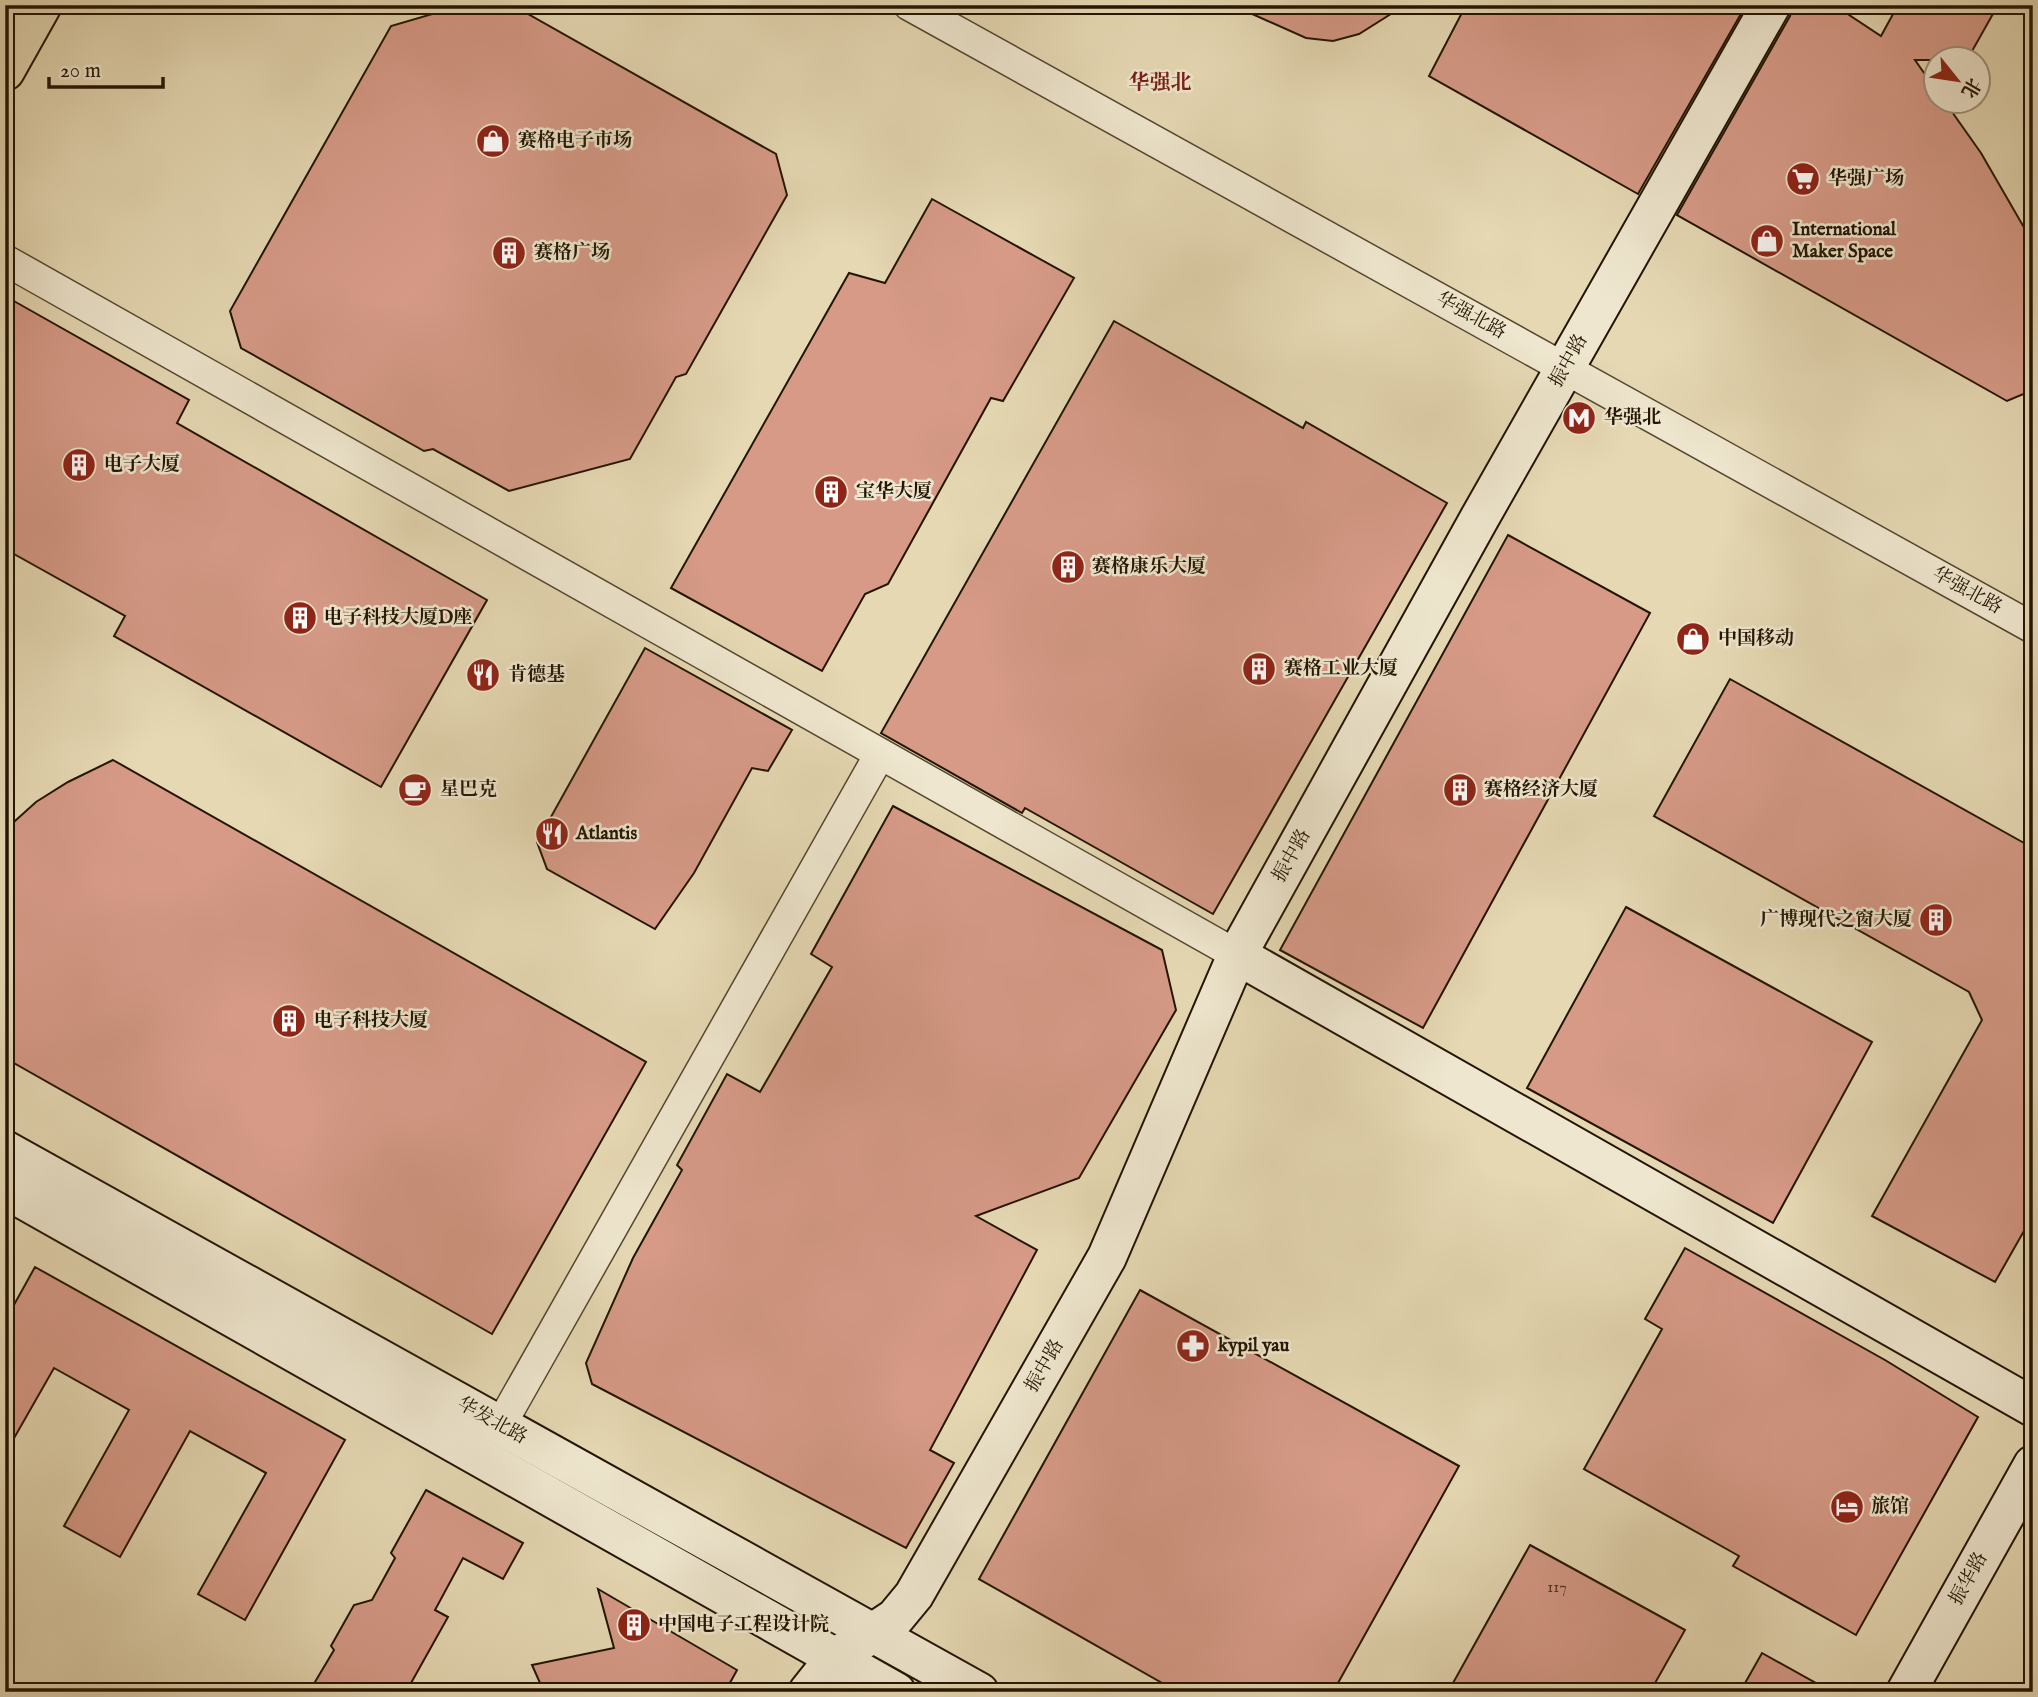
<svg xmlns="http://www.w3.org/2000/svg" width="2038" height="1697" viewBox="0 0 2038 1697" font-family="'IM FELL English','Noto Serif SC',serif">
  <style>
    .building { fill: #d69a87; stroke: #231502; stroke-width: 2 }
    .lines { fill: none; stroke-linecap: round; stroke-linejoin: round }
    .street-casing { stroke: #54462e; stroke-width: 33 }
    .secondary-casing { stroke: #231502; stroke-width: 42 }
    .primary-casing { stroke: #231502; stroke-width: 42 }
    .street { stroke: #eee6ce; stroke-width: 30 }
    .secondary { stroke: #eee6ce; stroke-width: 38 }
    .primary { stroke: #e5d8b3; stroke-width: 38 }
    .labels { text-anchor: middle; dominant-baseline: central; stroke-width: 5; stroke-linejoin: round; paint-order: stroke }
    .number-label { font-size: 16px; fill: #503623 }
    .poi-label { font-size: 19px; font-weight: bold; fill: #231502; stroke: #eee6ce; text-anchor: start }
    .street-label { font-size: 19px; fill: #231502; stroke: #eee6ce }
    .neighbourhood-label { font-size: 21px; font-weight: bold; fill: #7a1f14; stroke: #eee6ce }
  </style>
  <rect width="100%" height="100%" fill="#e5d8b3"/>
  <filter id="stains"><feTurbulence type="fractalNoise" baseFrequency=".00286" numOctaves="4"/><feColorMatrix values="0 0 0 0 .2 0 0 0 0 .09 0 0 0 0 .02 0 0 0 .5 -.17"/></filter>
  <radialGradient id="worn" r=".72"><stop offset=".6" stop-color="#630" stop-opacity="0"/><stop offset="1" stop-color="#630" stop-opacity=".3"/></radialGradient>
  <g class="building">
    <polygon points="463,5 512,5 776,154 787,195 686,374 676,377 630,459 509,491 433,449 424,451 241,348 230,311 391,26"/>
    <polygon points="1232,5 1405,5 1359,34 1333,41 1306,38"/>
    <polygon points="1466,5 1746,5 1638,194 1429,76"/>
    <polygon points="1793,5 1834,5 1881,36 1898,5 1998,5 1967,60 1915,60 1936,90 1936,102 1945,102 1981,153 2033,243 2033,390 2007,401 1677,215 1790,16"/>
    <polygon points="932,199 1074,278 1003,401 991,398 888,584 865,594 822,671 671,588 849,273 885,283"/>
    <polygon points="5,296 189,400 177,423 487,600 381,787 114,636 125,616 5,549"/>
    <polygon points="1114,321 1303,428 1306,422 1447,503 1213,914 1025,808 1022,813 881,733"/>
    <polygon points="1508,535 1650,613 1423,1028 1280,950"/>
    <polygon points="645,648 792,730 768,771 752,768 694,873 655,929 547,869 537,842"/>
    <polygon points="1730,679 2033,848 2033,1215 1995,1282 1872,1216 1982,1020 1969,992 1654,816"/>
    <polygon points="113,760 646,1062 492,1334 5,1058 5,830 36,802 68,782"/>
    <polygon points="893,806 1162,950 1176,1010 1079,1178 976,1216 1037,1250 930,1450 954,1463 906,1548 592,1384 586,1363 633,1258 682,1170 677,1165 727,1074 760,1092 832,967 811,954"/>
    <polygon points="1626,907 1872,1042 1773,1223 1527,1088"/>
    <polygon points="1685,1248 1885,1360 1978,1417 1856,1635 1733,1566 1739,1556 1584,1469 1662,1329 1645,1319"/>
    <polygon points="35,1267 345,1440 245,1620 198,1594 266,1473 190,1431 120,1557 64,1526 129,1410 54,1368 5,1454 5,1321"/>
    <polygon points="1140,1290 1459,1466 1333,1692 1178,1692 979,1579"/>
    <polygon points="426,1490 523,1543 503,1579 463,1558 435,1610 448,1617 406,1692 309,1692 334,1650 331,1646 354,1605 372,1600 395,1558 391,1553"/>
    <polygon points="1530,1545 1685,1630 1650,1692 1448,1692"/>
    <polygon points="598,1589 737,1670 725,1692 544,1692 532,1665 614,1648"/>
    <polygon points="1762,1653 1832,1692 1740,1692"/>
  </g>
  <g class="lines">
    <g class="street-casing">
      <g id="street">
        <polyline points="909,5 2033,628"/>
        <polyline points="5,260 1237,955"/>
        <polyline points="500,1426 880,754"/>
      </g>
    </g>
    <g class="secondary-casing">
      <g id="secondary">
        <polyline points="1237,955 2033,1407"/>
        <polyline points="5,1150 979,1692"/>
        <polyline points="5,1189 896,1692"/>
        <polyline points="808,1692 835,1658 895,1618 914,1595 1107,1257 1237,955 1479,519 1771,5"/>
        <polyline points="1906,1692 2033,1465"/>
      </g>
    </g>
    <g class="primary-casing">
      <polyline id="primary" points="5,71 42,5"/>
    </g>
    <use href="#street" class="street"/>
    <use href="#secondary" class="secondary"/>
    <use href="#primary" class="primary"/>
  </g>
  <defs>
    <g id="shop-disc" transform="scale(1.75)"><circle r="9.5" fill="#8f2418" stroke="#eee6ce"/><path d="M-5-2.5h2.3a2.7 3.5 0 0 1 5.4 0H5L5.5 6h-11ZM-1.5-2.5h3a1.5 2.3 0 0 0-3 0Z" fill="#fff"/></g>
    <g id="supermarket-disc" transform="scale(1.75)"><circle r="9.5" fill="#8f2418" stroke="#eee6ce"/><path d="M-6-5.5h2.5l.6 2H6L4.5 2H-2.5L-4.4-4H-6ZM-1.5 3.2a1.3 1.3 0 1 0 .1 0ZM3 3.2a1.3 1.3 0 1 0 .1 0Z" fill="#fff"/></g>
    <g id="building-disc" transform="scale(1.75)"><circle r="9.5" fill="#8f2418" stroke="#eee6ce"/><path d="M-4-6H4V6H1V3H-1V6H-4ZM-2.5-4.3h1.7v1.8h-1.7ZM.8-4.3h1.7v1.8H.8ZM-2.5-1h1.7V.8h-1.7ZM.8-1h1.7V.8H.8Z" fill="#fff"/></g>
    <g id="metro-disc" transform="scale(1.75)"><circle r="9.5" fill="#8f2418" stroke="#eee6ce"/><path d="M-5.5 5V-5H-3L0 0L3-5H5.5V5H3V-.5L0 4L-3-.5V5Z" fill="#fff"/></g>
    <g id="restaurant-disc" transform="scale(1.75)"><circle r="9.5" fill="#8f2418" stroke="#eee6ce"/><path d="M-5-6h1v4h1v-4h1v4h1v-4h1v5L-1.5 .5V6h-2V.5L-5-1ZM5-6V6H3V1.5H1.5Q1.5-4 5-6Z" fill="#fff"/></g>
    <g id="cafe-disc" transform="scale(1.75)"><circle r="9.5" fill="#8f2418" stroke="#eee6ce"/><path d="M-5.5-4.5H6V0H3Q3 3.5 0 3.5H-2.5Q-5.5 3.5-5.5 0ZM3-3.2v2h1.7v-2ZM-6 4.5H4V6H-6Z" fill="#fff"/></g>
    <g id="pharmacy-disc" transform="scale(1.75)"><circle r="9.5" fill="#8f2418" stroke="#eee6ce"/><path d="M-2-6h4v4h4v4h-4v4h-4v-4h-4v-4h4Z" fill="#fff"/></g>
    <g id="hotel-disc" transform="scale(1.75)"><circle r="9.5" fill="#8f2418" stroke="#eee6ce"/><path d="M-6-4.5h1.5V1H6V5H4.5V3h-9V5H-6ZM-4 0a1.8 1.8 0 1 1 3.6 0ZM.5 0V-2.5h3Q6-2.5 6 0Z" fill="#fff"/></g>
  </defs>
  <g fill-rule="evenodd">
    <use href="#shop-disc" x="493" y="141"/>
    <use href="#supermarket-disc" x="1803" y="179"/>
    <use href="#shop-disc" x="1767" y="241"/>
    <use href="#building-disc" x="509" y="253"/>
    <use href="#metro-disc" x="1579" y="418"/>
    <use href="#building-disc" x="79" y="465"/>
    <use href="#building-disc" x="831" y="492"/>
    <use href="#building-disc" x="1068" y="567"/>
    <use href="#building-disc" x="300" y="618"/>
    <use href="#shop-disc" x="1693" y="639"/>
    <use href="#building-disc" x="1259" y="669"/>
    <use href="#restaurant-disc" x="483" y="675"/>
    <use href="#cafe-disc" x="415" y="790"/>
    <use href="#building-disc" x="1460" y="790"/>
    <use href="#restaurant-disc" x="552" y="834"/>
    <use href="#building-disc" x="1936" y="920"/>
    <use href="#building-disc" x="289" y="1021"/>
    <use href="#pharmacy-disc" x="1193" y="1346"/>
    <use href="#hotel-disc" x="1847" y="1507"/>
    <use href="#building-disc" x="634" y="1625"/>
  </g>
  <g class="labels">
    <g class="number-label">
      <text x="1557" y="1588">117</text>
    </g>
    <g class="poi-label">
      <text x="518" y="141">赛格电子市场</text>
      <text x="1828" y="179">华强广场</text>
      <text x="1792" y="230">International<tspan x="1792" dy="22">Maker Space</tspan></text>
      <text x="534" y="253">赛格广场</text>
      <text x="1604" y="418">华强北</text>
      <text x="104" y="465">电子大厦</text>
      <text x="856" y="492">宝华大厦</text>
      <text x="1092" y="567">赛格康乐大厦</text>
      <text x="324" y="618">电子科技大厦D座</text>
      <text x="1718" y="639">中国移动</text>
      <text x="1284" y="669">赛格工业大厦</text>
      <text x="508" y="675">肯德基</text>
      <text x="440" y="790">星巴克</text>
      <text x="1484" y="790">赛格经济大厦</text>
      <text x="576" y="834">Atlantis</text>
      <text x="1912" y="920" text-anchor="end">广博现代之窗大厦</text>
      <text x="314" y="1021">电子科技大厦</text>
      <text x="1218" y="1346">kypil yau</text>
      <text x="1871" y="1507">旅馆</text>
      <text x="658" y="1625">中国电子工程设计院</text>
    </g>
    <g class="street-label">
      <text transform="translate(1471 316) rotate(29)">华强北路</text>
      <text transform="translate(1569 361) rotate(-61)">振中路</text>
      <text transform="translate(1967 591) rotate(29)">华强北路</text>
      <text transform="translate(1292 856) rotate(-61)">振中路</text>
      <text transform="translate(1045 1366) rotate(-60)">振中路</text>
      <text transform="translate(492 1421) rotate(29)">华发北路</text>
      <text transform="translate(1969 1579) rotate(-61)">振华路</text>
    </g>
    <g class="neighbourhood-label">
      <text x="1160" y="83">华强北</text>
    </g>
  </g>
  <rect width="2038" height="1697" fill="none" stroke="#e5d8b3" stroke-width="28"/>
  <rect x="7" y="7" width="2024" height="1683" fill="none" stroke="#231502" stroke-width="3.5"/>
  <rect x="14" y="14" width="2010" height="1669" fill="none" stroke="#231502" stroke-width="2"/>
  <g transform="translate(1957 80) rotate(120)"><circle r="33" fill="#eee6ce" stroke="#9d927c" stroke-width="2"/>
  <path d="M0-5L12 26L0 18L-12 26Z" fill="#8f2418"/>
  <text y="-10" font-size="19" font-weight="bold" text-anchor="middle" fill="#231502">北</text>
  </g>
  <path d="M49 77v10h114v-10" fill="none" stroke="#231502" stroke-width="3.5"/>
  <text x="60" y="77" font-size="21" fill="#231502" stroke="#eee6ce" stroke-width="5" paint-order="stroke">20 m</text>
  <rect width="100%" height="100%" filter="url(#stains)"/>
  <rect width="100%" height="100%" fill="url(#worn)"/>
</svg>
